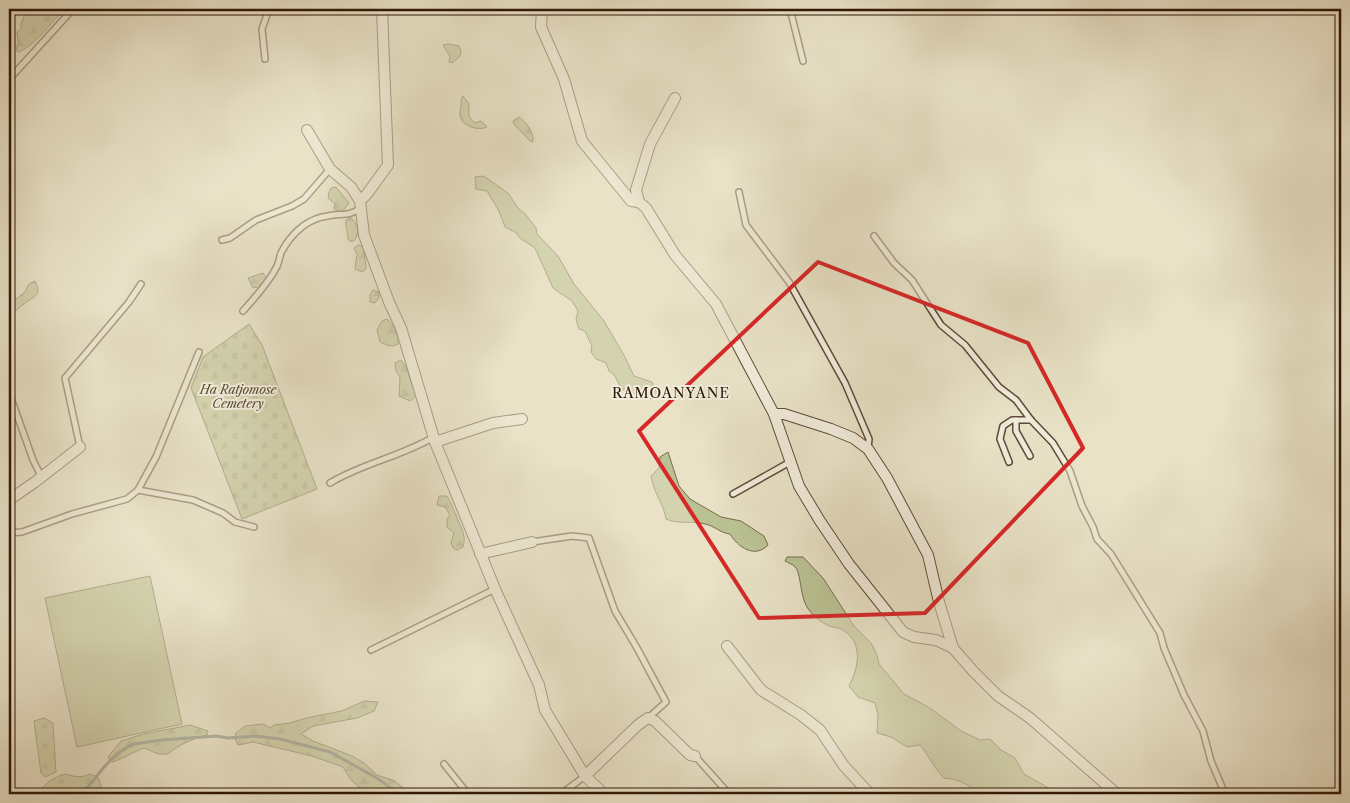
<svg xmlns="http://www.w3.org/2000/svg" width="1350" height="803" viewBox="0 0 1350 803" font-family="'Libre Caslon Text',serif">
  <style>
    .grass { fill: #bac293; stroke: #756c4d }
    .forest { fill: url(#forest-firs); stroke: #756c4d }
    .cemetery { fill: url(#cemetery-stones); stroke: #756c4d }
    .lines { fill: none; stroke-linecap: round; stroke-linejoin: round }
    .stream { stroke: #707a75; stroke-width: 3 }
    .lane-casing { stroke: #5e4a37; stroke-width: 8 }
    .street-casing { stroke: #5e4a37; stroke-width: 12 }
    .lane { stroke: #f1ecdb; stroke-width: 5 }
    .street { stroke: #f1ecdb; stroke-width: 10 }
    .marked { fill: none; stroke: #d62828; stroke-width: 4; stroke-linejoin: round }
    .labels { text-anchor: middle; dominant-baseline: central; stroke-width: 4; stroke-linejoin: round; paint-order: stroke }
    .park-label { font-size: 12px; font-style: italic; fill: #594a31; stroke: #f1ecdb }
    .neighbourhood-label { font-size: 14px; letter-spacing: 1px; fill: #301707; stroke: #f1ecdb }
  </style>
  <defs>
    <pattern id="forest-firs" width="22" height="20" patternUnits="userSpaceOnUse" patternTransform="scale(1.25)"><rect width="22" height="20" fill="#bac293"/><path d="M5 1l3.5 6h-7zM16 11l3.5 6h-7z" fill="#a0a67d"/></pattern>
    <pattern id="cemetery-stones" width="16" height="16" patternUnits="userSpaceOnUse" patternTransform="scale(1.25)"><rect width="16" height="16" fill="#bac293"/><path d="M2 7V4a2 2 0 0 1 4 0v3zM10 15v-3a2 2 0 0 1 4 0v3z" fill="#a0a67d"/></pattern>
  </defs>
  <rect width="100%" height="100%" fill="#e9e2c7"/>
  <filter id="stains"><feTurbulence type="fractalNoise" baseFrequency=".004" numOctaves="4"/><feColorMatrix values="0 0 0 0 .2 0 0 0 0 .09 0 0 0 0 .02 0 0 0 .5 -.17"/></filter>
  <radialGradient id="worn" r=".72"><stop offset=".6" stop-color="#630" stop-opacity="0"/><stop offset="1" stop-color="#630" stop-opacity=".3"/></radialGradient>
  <g class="grass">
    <polygon points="484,176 508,193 518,208 526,215 536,228 537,234 558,256 574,284 604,321 625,357 634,376 652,382 658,395 656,399 630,397 620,386 615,376 609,371 606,363 596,359 591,352 592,346 585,331 579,329 576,320 578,311 572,301 553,288 535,248 520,238 515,232 505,227 499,211 487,191 476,189 475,177"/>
    <path d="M668 452 679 486 690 499 721 517 741 521 764 536 768 545C755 559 738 547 730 534 720 533 715 526 705 524 692 520 679 525 666 519 663 502 654 494 651 476L659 468 660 457Z"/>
    <path d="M787 557H803L823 578 854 626 871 643 877 655 879 664 904 694 930 708 961 731 980 740 990 739 1001 750 1015 758 1024 774 1059 794H1034L1025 789 1008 791 996 794H979C968 784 958 779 944 778 934 768 929 756 920 745L907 747 891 737 877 733 878 715 875 703 858 697 849 686C859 667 864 641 841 629 838 627 833 628 830 626 822 624 811 614 807 607 800 596 801 572 795 567 793 564 788 563 785 561Z"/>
    <polygon points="150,576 182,724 77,747 45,598"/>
  </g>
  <g class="forest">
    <path d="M27 9H65C50 23 38 43 19 52L16 50 18 42 17 32 21 29V24Z"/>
    <polygon points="449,44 459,46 461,52 460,56 452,63 449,62 450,56 443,45"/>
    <path d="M463 96 469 104C469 113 467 117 475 123L481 121 487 127C478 131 463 127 460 116 459 113 460 111 461 108 461 103 460 101 463 96Z"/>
    <path d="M519 117C527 123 534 132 533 142L530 141 513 123 514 120Z"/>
    <polygon points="336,187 349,203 342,212 334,209 335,204 328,198 329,192 331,188"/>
    <path d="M351 218C358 223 360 234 354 241H350L348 239C348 232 345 227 346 220Z"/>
    <polygon points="359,245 364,248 366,269 362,272 355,269 357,254 354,248"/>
    <polygon points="263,273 268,281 267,284 260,285 258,289 256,287 253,288 248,278"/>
    <path d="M35 281C42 296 36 295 25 303 19 308 14 312 9 317L10 304 25 292 29 284Z"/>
    <polygon points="373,290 379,292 379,298 375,303 370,302 370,295"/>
    <path d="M387 319C394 326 398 333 398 344L393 346 387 345 380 342 377 330 382 321Z"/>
    <polygon points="401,360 406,367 416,396 410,401 399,396 400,377 396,371 395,363"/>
    <path d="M439 496H447C451 502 453 509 456 515 460 527 467 533 463 547L457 550 453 548 451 542 454 533 447 527V519L450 515 445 507 437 505Z"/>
    <polygon points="364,701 378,702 374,711 357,718 313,726 301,734 313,741 352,756 364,763 377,775 395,781 410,794 367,794 351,780 343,767 312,756 253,742 238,745 235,739 236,733 245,726 264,724 270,728 274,725 290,723 306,718 342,711"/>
    <path d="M190 725 208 731 207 735C193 739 179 744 168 754H158L144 748C135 751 119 761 111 762L108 757 121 741 144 734Z"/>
    <path d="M66 774C74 777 82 778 90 774L98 777 102 790 98 794H39C43 784 55 776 66 774Z"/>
  </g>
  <g class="cemetery">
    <polygon points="249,324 262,345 317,489 242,519 191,388 203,357"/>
    <polygon points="44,718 53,723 56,772 45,777 41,773 34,721"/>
  </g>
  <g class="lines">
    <path class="stream" d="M77 794C87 791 93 780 100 772 108 762 121 749 134 744L161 740 216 736 228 738 256 736 280 739 330 752 377 778 399 794"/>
    <g class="lane-casing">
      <g id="lane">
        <polyline points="790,9 803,61"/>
        <polyline points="265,59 262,29 269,9"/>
        <polyline points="9,81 13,75 73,9"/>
        <polyline points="739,192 746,225 789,282 845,383 869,439 868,448"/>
        <polyline points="874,236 894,263 912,280 941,325 965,345 999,387 1016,400 1031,420 1053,443 1070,471 1082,506 1093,527 1097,539 1111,554 1160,633 1164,648 1184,695 1203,731 1211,761 1225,794"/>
        <polyline points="222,240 230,238 256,220 292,206 304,199 330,169"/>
        <path d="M243 311C255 297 268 284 276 268 279 264 279 258 281 253 286 243 294 233 303 226 310 221 319 217 328 216 340 213 350 217 360 208"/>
        <polyline points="11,398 33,460 41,476"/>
        <polyline points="1016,420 1016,431 1030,456"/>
        <polyline points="80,447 65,378 129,302 141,284"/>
        <polyline points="1009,462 1000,439 1003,426 1012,420 1031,420"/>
        <path d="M330 483C363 463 400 457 434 437"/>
        <polyline points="138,490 193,500 223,513 235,522 254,527"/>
        <polyline points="733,494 790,462"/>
        <polyline points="9,533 22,532 72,514 127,499 138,490 156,457 199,352"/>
        <polyline points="532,542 572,536 589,538 615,611 637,648 666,702 648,718"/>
        <polyline points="371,650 495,589"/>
        <polyline points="695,756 729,794"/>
        <polyline points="444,764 468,794"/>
        <polyline points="561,794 585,776"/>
      </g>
    </g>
    <g class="street-casing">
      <g id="street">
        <polyline points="382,9 388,165 367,194 360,201 364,235 389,302 401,328 435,442 495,589 539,685 545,710 585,776 604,794"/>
        <polyline points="542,9 541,27 564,79 582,141 631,201 639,202 646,208 675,255 716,304 774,414 799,486 820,521 849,564 903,632 914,637 936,640 953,648 973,671 998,696 1030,718 1117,794"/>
        <polyline points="307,130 330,169 351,187 360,201"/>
        <polyline points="639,202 636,190 650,144 675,98"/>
        <polyline points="774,414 784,414 831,429 853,438 868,449 887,478 928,555 939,602 953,648"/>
        <polyline points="435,442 493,423 522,419"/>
        <polyline points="9,500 35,482 80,447"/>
        <polyline points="480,554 532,542"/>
        <polyline points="727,646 761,690 801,715 820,730 844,766 870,794"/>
        <polyline points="585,776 638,725 648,718 655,721 690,755 695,756"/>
      </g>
    </g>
    <use href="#lane" class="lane"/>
    <use href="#street" class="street"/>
  </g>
  <path d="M0 0H1350V803H0ZM818 262 1028 343 1083 448 925 613 759 618 639 431Z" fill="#e9e2c7" fill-opacity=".55" fill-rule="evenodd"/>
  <path class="marked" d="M818 262 1028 343 1083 448 925 613 759 618 639 431Z"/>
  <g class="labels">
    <g class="park-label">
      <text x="238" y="389">Ha Ratjomose<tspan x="238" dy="14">Cemetery</tspan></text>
    </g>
    <g class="neighbourhood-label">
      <text x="671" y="393">RAMOANYANE</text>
    </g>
  </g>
  <rect width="1350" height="803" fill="none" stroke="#e9e2c7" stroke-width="30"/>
  <rect x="10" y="10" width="1330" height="783" fill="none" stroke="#301707" stroke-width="2.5"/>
  <rect x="15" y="15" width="1320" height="773" fill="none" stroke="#301707"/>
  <rect width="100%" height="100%" filter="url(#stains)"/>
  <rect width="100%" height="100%" fill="url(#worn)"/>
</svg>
